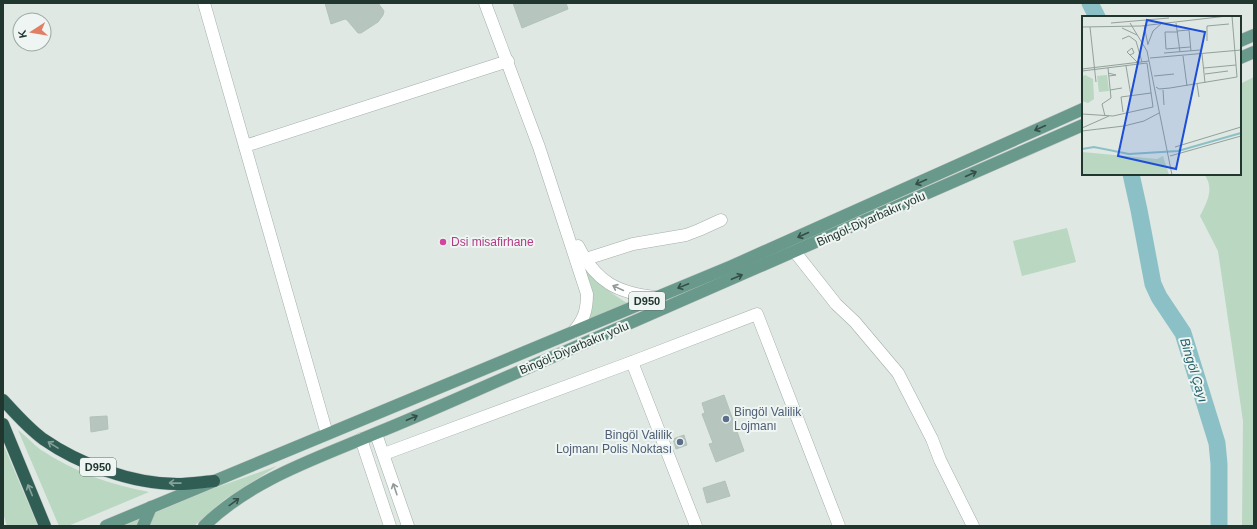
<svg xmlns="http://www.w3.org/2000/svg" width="1257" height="529" viewBox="0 0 1257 529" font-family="Helvetica,sans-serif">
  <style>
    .green { fill: #b9d7c1 }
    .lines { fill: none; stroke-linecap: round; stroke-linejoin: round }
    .river { stroke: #8cc0c7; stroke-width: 17 }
    .building { fill: #b7c5bf; stroke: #b2c1ba }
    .minor-casing { stroke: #a3afaa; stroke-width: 13 }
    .major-casing { stroke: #bdc3c1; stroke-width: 13 }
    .highway-casing { stroke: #bdc3c1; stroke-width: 13 }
    .minor { stroke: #fff; stroke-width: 12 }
    .major { stroke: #68998b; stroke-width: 12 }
    .highway { stroke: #315e54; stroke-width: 12 }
    .oneway { stroke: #344f47 }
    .oneway2 { stroke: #909a98 }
    .oneway3 { stroke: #86a29b }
    .hotel-dot { fill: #d1479c; stroke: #eef5f2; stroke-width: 1.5 }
    .service-dot { fill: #5c6f8a; stroke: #eef5f2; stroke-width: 1.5 }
    .labels { text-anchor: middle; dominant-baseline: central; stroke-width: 4; stroke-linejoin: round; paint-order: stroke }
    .shield { fill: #eef5f2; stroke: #5f6f6a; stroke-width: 1 }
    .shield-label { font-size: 11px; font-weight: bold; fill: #223630 }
    .street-label { font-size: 12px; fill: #223630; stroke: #eef5f2 }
    .hotel-label { font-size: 12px; fill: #b23c85; stroke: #eef5f2; text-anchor: start }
    .service-label { font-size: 12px; fill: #4e5e75; stroke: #eef5f2; text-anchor: start }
    .water-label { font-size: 13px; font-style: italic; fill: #24606a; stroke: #eef5f2 }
    .inset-river { fill: none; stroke: #8cc0c7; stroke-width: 2 }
    .inset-road { fill: none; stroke: #93a19b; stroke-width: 1 }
    .view { fill: #1d4ed8; fill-opacity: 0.15; stroke: #1d4ed8; stroke-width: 2 }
    .inset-edge { fill: none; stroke: #223630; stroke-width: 2 }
  </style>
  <rect width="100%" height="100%" fill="#dfe8e3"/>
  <g class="green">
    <path d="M1254 77V526H1242L1243 421 1218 251 1200 216C1207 202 1215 188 1204 174H1240V84Z"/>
    <polygon points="1067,228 1076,262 1022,276 1013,241"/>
    <path d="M580 259C596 281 603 288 627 303L589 319 592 292 591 285Z"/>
    <path d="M18 430C26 436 33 444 41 450 74 472 111 485 149 492L68 526H59Z"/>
    <polygon points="3,444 38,526 7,526 3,513"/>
    <polygon points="277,466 224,500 194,526 123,526 212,489"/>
  </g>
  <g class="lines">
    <g class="river">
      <polyline points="1090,3 1097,17"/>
      <polyline points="1131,174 1139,210 1153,284 1159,297 1183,333 1217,443 1219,464 1219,526"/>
    </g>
  </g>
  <g class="building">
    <polygon points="325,3 378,3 384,11 383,15 378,22 361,33 358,33 347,20 345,19 331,24"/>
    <polygon points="513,3 566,3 568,9 522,28"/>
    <polygon points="724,395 744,451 716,462 709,444 713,443 702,414 705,413 702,403"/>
    <polygon points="107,416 108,429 91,432 90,417"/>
    <polygon points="684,435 687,445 676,449 673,439"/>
    <polygon points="725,481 730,496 707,503 703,488"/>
  </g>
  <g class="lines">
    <g class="minor-casing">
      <g id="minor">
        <polyline points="204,3 327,434"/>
        <path d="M485 3 539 147 587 294C587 310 584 320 573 332"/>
        <polyline points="245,146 508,61"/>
        <path d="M578 246C596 282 617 293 656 297"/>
        <polyline points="795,252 836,304 855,322 898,373 932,439 940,460 973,526"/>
        <polyline points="586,259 633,244 686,235 699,230 721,220"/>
        <polyline points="632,362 696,526"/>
        <polyline points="376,434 408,526"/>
        <polyline points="361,439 390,526"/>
        <polyline points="384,454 632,362 757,314 839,526"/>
      </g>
    </g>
    <g class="major-casing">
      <g id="major">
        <polyline points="1240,41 1254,35"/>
        <polyline points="1240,58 1254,52"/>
        <polyline points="106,526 732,266 1083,109"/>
        <polyline points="143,526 151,507"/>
        <path d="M204 526C251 480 315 459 374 434 409 420 443 405 477 390 679 302 881 214 1083 125"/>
      </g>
    </g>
    <g class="highway-casing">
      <g id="highway">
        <path d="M3 400C15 413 28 428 43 439 79 464 132 484 177 484 190 484 202 482 214 481"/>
        <polyline points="3,424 45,526"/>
      </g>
    </g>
    <use href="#minor" class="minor"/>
    <use href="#major" class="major"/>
    <use href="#highway" class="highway"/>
  </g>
  <defs><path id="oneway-shaft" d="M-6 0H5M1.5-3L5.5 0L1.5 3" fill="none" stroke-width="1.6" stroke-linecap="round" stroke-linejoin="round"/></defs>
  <g class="oneway">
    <use href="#oneway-shaft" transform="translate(1040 128) rotate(156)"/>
    <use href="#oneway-shaft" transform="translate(971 174) rotate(-24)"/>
    <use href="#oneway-shaft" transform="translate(921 182) rotate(156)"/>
    <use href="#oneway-shaft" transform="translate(803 235) rotate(156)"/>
    <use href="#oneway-shaft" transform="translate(737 277) rotate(-23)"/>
    <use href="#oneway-shaft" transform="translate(683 286) rotate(158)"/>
    <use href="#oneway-shaft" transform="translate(412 418) rotate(-23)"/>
    <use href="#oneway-shaft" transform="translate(234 502) rotate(-36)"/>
  </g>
  <g class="oneway2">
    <use href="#oneway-shaft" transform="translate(618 288) rotate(-155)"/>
    <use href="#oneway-shaft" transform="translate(395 489) rotate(-109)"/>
  </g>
  <g class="oneway3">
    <use href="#oneway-shaft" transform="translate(53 445) rotate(-148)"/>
    <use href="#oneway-shaft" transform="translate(175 483) rotate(-179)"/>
    <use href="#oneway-shaft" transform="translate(30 490) rotate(-112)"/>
  </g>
  <circle class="hotel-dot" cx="443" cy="242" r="4"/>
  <g class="service-dot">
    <circle cx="726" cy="419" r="4"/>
    <circle cx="680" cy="442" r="4"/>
  </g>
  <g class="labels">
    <g class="shield">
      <rect x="629" y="292" width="36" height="18" rx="3"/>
      <rect x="80" y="458" width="36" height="18" rx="3"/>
    </g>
    <g class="shield-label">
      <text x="647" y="301">D950</text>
      <text x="98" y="467">D950</text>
    </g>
    <g class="street-label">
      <text transform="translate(871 219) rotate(-24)">Bingöl-Diyarbakır yolu</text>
      <text transform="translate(574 348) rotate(-23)">Bingöl-Diyarbakır yolu</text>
    </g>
    <g class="hotel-label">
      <text x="451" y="242">Dsi misafirhane</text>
    </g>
    <g class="service-label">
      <text x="734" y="412">Bingöl Valilik<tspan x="734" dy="14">Lojmanı</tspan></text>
      <text x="672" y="435" text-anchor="end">Bingöl Valilik<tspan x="672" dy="14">Lojmanı Polis Noktası</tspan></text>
    </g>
    <g class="water-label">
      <text transform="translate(1194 370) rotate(73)">Bingöl Çayı</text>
    </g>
  </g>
  <g transform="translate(1082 16)">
    <rect width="159" height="159" fill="#dfe8e3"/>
    <path d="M3 59 11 63 12 83 6 87 0 85V61ZM25 59 27 75 17 76 15 60ZM0 136 75 143 81 140 87 159H0Z" fill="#b9d7c1"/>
    <path class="inset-river" d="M0 133 12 131 47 138 96 135 159 117"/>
    <path class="inset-road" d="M29 7 87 2M48 7 65 35 90 159M94 7 98 36M62 9 66 29M0 11 59 10 145 0M8 11 14 66M40 12 55 19M95 15 107 14 109 35M96 16H83L84 33 108 31M40 23 47 20 54 25 60 46M125 25V10L147 8M66 28 71 15 80 7M82 37 118 34M120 38 123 67M48 39 52 37 50 32 45 36 56 47M101 40 105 70M68 42 159 34M44 50 49 80M122 52 154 49M0 53 67 45M0 55 65 47M26 57 34 59 27 60M123 58 146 55M72 60 92 58M115 68 117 81M74 71 77 73 88 72 155 61 150 0M28 74 40 72M81 74 82 89M41 96 39 81 69 77M0 98 31 100 71 91 65 47M23 100 20 88 29 82 26 52M0 112 27 100M0 115 42 110 62 105 77 97M93 131 159 111M88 140 159 120"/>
    <path class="view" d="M65 4 123 16 94 153 36 140Z"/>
    <rect width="159" height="159" class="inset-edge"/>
  </g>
  <rect width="1257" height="529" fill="none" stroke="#223630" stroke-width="8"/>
  <g transform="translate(32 32) rotate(258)"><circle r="19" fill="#eef5f2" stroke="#9ca9a4"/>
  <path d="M0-3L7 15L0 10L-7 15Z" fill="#e17e63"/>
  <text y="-6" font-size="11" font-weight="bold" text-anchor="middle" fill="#223630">K</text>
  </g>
</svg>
